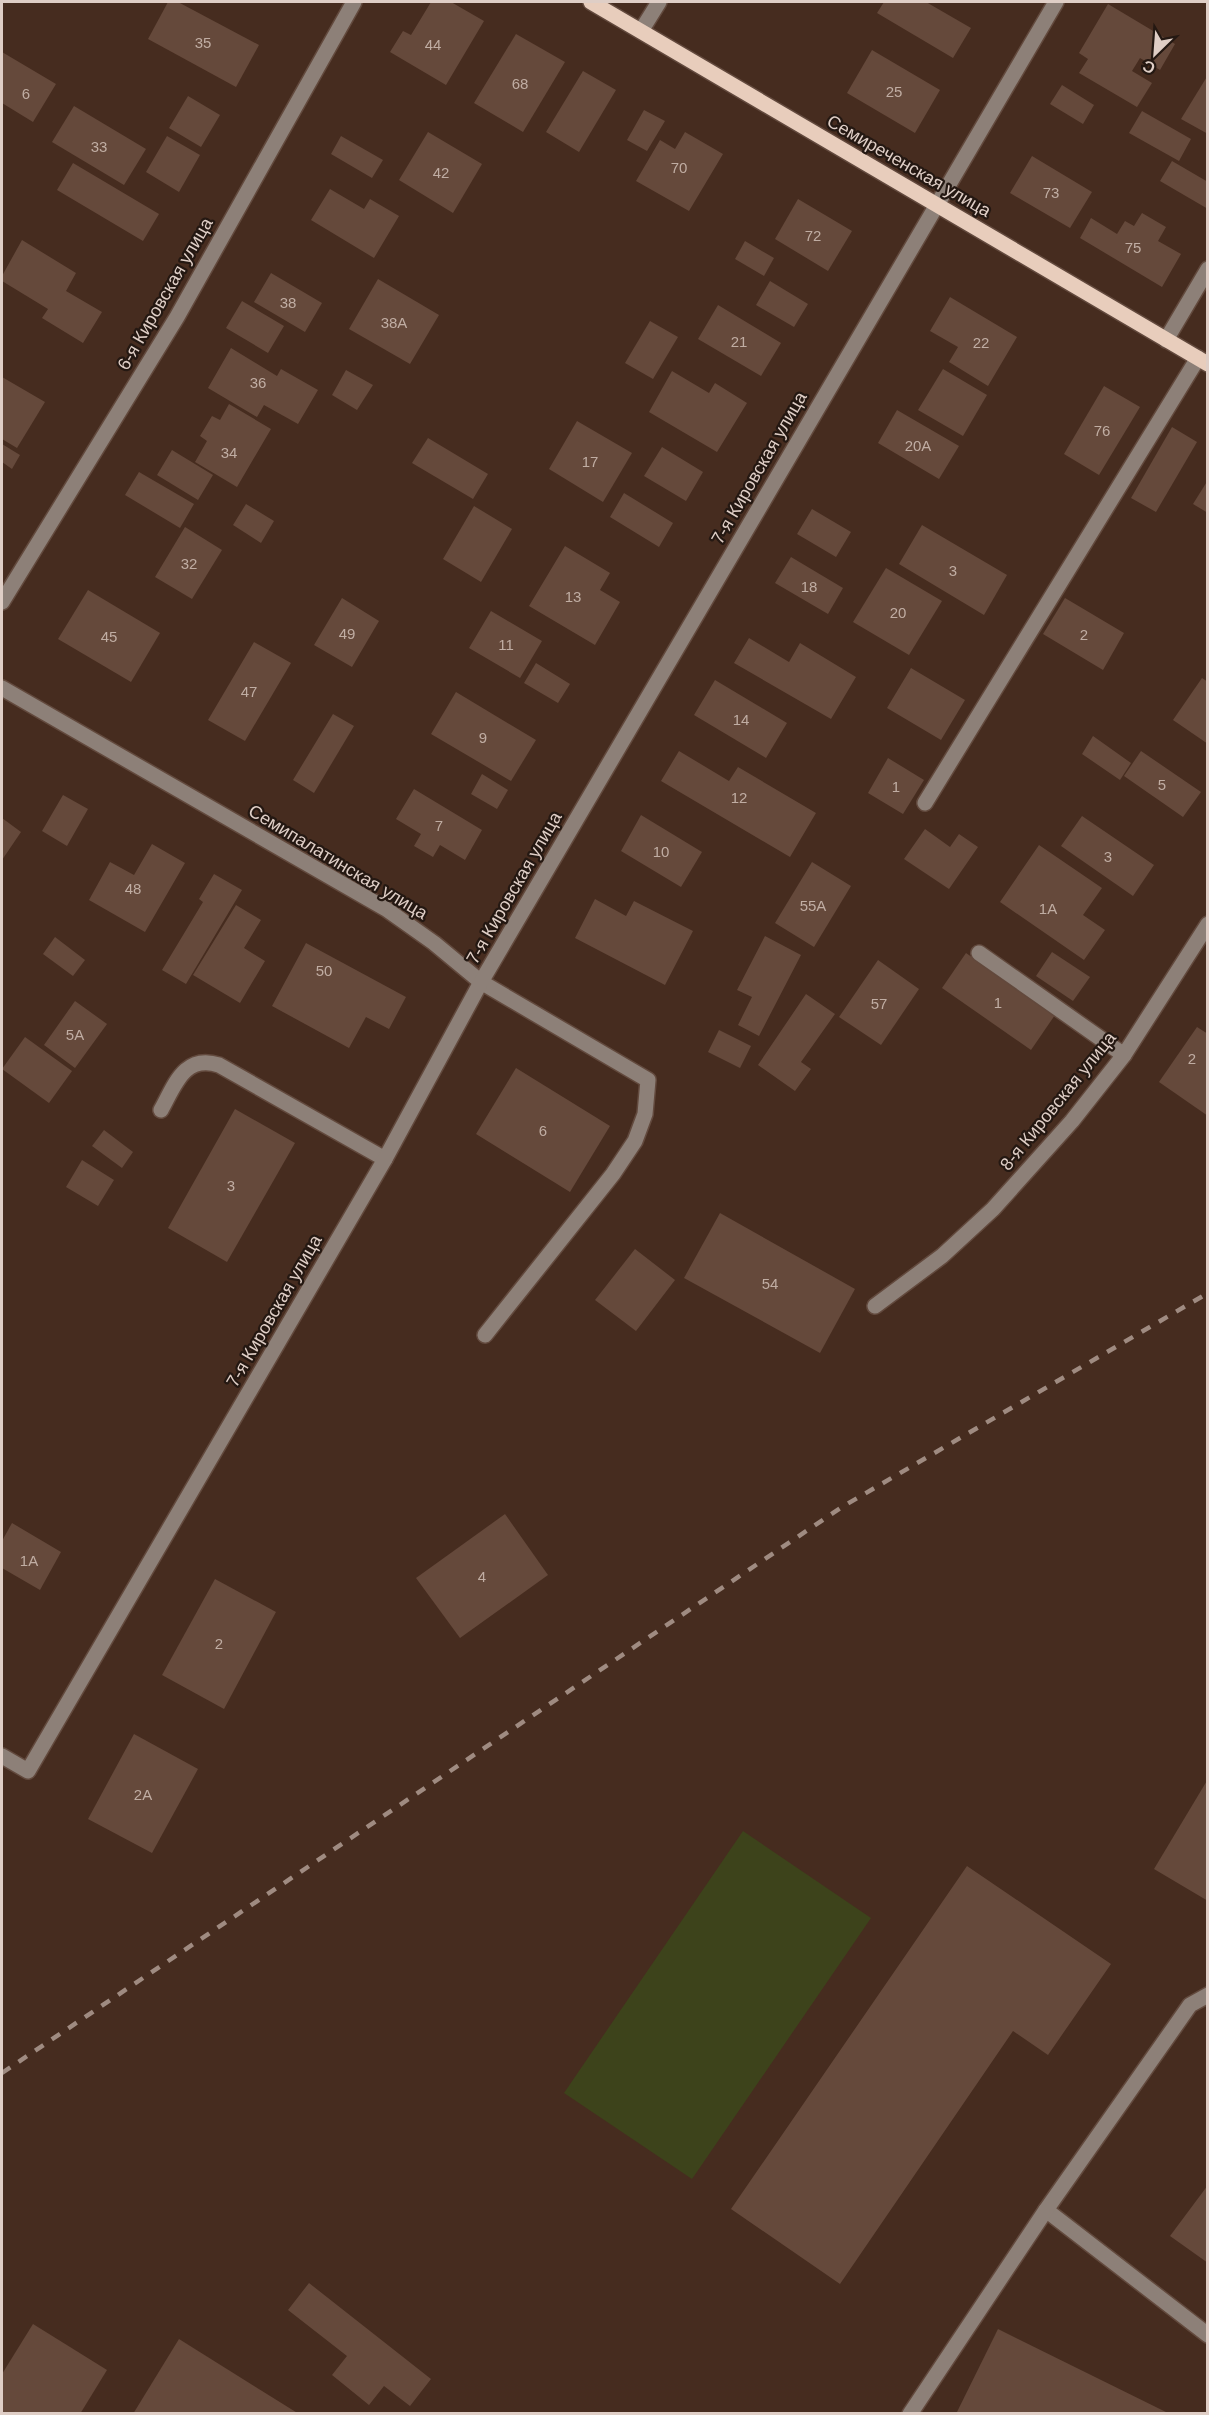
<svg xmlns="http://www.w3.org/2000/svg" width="1209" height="2415" viewBox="0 0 1209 2415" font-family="Arial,sans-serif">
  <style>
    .green { fill: #3d431b }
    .building { fill: #65493b }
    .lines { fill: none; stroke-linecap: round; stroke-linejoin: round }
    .minor-casing { stroke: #62493d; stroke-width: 18 }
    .major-casing { stroke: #62493d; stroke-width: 18 }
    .minor { stroke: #8d8078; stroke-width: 15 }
    .major { stroke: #e8cdbc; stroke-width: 15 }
    .rail { stroke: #9f8b81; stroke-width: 4.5; stroke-dasharray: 10 10; stroke-linecap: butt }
    .labels { text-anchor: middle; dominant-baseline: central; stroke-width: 4.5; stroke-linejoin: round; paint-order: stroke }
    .number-label { font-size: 15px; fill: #c0ada3 }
    .street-label { font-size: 18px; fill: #dfcec6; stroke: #241812 }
  </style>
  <rect width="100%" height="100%" fill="#462c1f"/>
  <polygon class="green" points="743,1831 871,1918 692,2179 564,2093"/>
  <g class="building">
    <polygon points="168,2 178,2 259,45 236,87 148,39"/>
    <polygon points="431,2 451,2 484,21 446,85 390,52 403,31 411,35"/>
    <polygon points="884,2 926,2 971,28 953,58 877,13"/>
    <polygon points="1108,4 1175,44 1160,70 1140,58 1132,71 1152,83 1137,107 1079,73 1088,59 1079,53"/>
    <polygon points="516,34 565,62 523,132 474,103"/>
    <polygon points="872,50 940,90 915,133 847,93"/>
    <polygon points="2,52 56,84 33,122 2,103"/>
    <polygon points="583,71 616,90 579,152 546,132"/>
    <polygon points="1208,75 1208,134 1181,119"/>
    <polygon points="1062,85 1094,105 1083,124 1050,104"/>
    <polygon points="188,96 220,115 201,147 169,128"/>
    <polygon points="74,106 146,149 124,185 52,142"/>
    <polygon points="644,110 665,121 647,151 627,140"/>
    <polygon points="1142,111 1191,139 1179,161 1129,133"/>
    <polygon points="428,132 482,164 453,213 399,180"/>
    <polygon points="685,132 723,154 689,211 636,181 660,140 675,149"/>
    <polygon points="167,136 200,155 179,192 146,172"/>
    <polygon points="341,136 383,160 372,178 331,154"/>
    <polygon points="1032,156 1092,192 1070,228 1010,193"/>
    <polygon points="1172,161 1208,182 1208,209 1160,181"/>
    <polygon points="73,163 159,214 143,241 57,190"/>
    <polygon points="330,189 364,209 370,199 399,216 374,258 311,220"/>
    <polygon points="798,199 852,231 828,271 775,239"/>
    <polygon points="1142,213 1166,227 1158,241 1181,254 1162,287 1080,238 1091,218 1117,234 1125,221 1134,226"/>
    <polygon points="22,240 76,273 66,291 102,312 83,343 42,318 48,309 2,281 2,276"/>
    <polygon points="745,241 774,258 764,276 735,259"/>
    <polygon points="271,273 322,303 305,332 254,302"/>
    <polygon points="378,279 439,315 410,364 349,329"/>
    <polygon points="770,281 808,304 794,327 756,305"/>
    <polygon points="950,297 1017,337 988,386 949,362 958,347 930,331"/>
    <polygon points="242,301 284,326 268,353 226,328"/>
    <polygon points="718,305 781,343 761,376 698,339"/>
    <polygon points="650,321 678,337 653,379 625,363"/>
    <polygon points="231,348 277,376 281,369 318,390 298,424 264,405 257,417 208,388"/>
    <polygon points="943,369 987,395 963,436 918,410"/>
    <polygon points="346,370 373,385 357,410 332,395"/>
    <polygon points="672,371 709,393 715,383 747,403 717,452 649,412"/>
    <polygon points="2,377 45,402 17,448 2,439"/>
    <polygon points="1104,386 1140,407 1099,475 1064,454"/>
    <polygon points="229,404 271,429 237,487 195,462 207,441 200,436 212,416 220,420"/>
    <polygon points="897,410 959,446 939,479 878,443"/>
    <polygon points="577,421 632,453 603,502 549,469"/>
    <polygon points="1172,427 1197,442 1156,512 1131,498"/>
    <polygon points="428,438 488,474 473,499 412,463"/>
    <polygon points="2,444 20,455 12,469 2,462"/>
    <polygon points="662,447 703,472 686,501 644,476"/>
    <polygon points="172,450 213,475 198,500 157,475"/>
    <polygon points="139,472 194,504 180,528 125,495"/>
    <polygon points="1208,480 1208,513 1193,504"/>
    <polygon points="624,493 673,523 659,547 610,517"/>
    <polygon points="246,504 274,521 261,543 233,525"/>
    <polygon points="474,506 512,529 481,582 443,559"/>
    <polygon points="812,509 851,532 836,557 797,534"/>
    <polygon points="922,525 1007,575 984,615 899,564"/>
    <polygon points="185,527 222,550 192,599 155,577"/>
    <polygon points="565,546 610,573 600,590 620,602 595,645 529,606"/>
    <polygon points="791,557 843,588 828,614 775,583"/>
    <polygon points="886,568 942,601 909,655 853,622"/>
    <polygon points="88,590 160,633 131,682 58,639"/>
    <polygon points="342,598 379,621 352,667 314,645"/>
    <polygon points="1065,598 1124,633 1103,670 1043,634"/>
    <polygon points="491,611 542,641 520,678 469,648"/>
    <polygon points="749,638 789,662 800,643 856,677 831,719 734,663"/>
    <polygon points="254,642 291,663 245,741 208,720"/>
    <polygon points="536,663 570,684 558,703 524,683"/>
    <polygon points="911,668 965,700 941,740 887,708"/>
    <polygon points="1202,678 1208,682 1208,744 1173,720"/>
    <polygon points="715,680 787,723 766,758 694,715"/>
    <polygon points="456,692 536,740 511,781 431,734"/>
    <polygon points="333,714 354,726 314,793 293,780"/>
    <polygon points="1093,736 1131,763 1120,780 1082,754"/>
    <polygon points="679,751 729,781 738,767 816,813 790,857 661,781"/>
    <polygon points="1141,751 1201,792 1183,817 1124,776"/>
    <polygon points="888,758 924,780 903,814 868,793"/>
    <polygon points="482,774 508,790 497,809 471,794"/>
    <polygon points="414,789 482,830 465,860 440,845 433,857 414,846 421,834 396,819"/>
    <polygon points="63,795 88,809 67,846 42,831"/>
    <polygon points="641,815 702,852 681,887 621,851"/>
    <polygon points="1082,816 1154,865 1133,896 1061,846"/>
    <polygon points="2,818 21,832 2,860"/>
    <polygon points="925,829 950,847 959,834 978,847 949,889 904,859"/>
    <polygon points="152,844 185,863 145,932 89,900 110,862 134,875"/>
    <polygon points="1039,845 1102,888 1083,915 1105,930 1084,960 1000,902"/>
    <polygon points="812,862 851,886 814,947 775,923"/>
    <polygon points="214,874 242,890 186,984 162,970 203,902 199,899"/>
    <polygon points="595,899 626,916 634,901 693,931 665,985 575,938"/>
    <polygon points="236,905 261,920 244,948 265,961 240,1003 193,975"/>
    <polygon points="765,936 801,955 759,1036 738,1025 752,997 737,990"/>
    <polygon points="55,937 85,960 73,976 43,954"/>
    <polygon points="306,943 406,997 389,1029 366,1017 349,1048 272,1006"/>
    <polygon points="1052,952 1090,977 1073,1001 1036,976"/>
    <polygon points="966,953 1055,1015 1031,1050 942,988"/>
    <polygon points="878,960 919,989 881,1045 839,1017"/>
    <polygon points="806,994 835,1014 801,1062 811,1069 795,1091 758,1065"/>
    <polygon points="75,1001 107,1024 75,1068 44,1045"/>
    <polygon points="1197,1027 1208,1034 1208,1116 1159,1082"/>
    <polygon points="719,1030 751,1046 740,1068 708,1052"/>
    <polygon points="25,1037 72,1071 49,1103 2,1069"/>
    <polygon points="516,1068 610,1126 570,1192 476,1134"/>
    <polygon points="235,1109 295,1143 227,1262 168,1228"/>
    <polygon points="104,1130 133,1152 122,1168 92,1146"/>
    <polygon points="82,1160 114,1180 98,1206 66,1187"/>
    <polygon points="720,1213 855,1289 820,1353 684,1278"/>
    <polygon points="635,1249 675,1280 636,1331 595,1300"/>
    <polygon points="505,1514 548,1575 460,1638 416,1578"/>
    <polygon points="12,1523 61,1552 40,1590 2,1568 2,1541"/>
    <polygon points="215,1579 276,1612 224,1709 162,1675"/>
    <polygon points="134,1734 198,1769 152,1853 88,1819"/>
    <polygon points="1208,1779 1208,1901 1154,1869"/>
    <polygon points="967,1866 1111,1964 1048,2055 1013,2031 840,2284 731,2209"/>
    <polygon points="1208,2185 1208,2263 1170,2236"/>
    <polygon points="309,2283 431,2379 410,2406 384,2386 369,2405 332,2375 347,2356 288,2310"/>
    <polygon points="33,2324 107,2370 80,2414 2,2414 2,2374"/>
    <polygon points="998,2329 1170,2414 956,2414"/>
    <polygon points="179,2339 299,2414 133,2414"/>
  </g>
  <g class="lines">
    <g class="minor-casing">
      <g id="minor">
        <polyline points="641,31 659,2"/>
        <polyline points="1166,340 1208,269"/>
        <polyline points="2,602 177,317 354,2"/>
        <polyline points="2,688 386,909 434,943 481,982 648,1080 645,1114 635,1141 613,1174 485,1335"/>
        <polyline points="925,803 1198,358"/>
        <polyline points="979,953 1124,1055"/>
        <path d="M161 1110C175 1085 184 1054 219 1065L385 1159"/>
        <polyline points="875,1306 942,1256 993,1209 1072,1121 1124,1055 1208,924"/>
        <polyline points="2,1756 28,1771 385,1159 481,982 1056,2"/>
        <polyline points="1046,2210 1208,2335"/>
        <polyline points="910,2414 1046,2210 1190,2005 1208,1995"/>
      </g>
    </g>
    <g class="major-casing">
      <polyline id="major" points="591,2 1208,364"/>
    </g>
    <use href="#minor" class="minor"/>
    <use href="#major" class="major"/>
    <polyline class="rail" points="2,2073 842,1507 1208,1293"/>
  </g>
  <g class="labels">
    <g class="number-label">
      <text x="203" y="42">35</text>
      <text x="433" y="44">44</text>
      <text x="520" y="83">68</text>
      <text x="894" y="91">25</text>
      <text x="26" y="93">6</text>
      <text x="99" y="146">33</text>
      <text x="679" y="167">70</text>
      <text x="441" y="172">42</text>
      <text x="1051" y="192">73</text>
      <text x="813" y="235">72</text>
      <text x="1133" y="247">75</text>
      <text x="288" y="302">38</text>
      <text x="394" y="322">38А</text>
      <text x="739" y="341">21</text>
      <text x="981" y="342">22</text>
      <text x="258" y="382">36</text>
      <text x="1102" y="430">76</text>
      <text x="918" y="445">20А</text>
      <text x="229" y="452">34</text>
      <text x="590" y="461">17</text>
      <text x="189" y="563">32</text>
      <text x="953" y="570">3</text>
      <text x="809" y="586">18</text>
      <text x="573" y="596">13</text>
      <text x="898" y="612">20</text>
      <text x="347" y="633">49</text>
      <text x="1084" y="634">2</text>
      <text x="109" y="636">45</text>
      <text x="506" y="644">11</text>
      <text x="249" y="691">47</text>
      <text x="741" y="719">14</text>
      <text x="483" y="737">9</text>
      <text x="1162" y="784">5</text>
      <text x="896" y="786">1</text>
      <text x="739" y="797">12</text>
      <text x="439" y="825">7</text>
      <text x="661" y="851">10</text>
      <text x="1108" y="856">3</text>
      <text x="133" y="888">48</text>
      <text x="813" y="905">55А</text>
      <text x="1048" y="908">1А</text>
      <text x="324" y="970">50</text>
      <text x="998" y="1002">1</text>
      <text x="879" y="1003">57</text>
      <text x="75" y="1034">5А</text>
      <text x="1192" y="1058">2</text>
      <text x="543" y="1130">6</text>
      <text x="231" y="1185">3</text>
      <text x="770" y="1283">54</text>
      <text x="29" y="1560">1А</text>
      <text x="482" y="1576">4</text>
      <text x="219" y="1643">2</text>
      <text x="143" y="1794">2А</text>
    </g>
    <g class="street-label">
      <text transform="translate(909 166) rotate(30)">Семиреченская улица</text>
      <text transform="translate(165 294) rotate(-60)">6-я Кировская улица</text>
      <text transform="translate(759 468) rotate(-60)">7-я Кировская улица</text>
      <text transform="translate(338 862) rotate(31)">Семипалатинская улица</text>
      <text transform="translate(514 888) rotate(-60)">7-я Кировская улица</text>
      <text transform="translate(1058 1101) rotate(-51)">8-я Кировская улица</text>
      <text transform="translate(274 1311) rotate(-60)">7-я Кировская улица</text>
    </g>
  </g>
  <rect width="1209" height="2415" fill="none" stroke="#dfcec6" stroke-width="6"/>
  <g transform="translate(1155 54) rotate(205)" stroke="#241812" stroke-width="4.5" paint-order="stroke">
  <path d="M0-4.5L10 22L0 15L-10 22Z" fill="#dfcec6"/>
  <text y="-9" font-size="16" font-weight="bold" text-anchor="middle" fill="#dfcec6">С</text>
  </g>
</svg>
